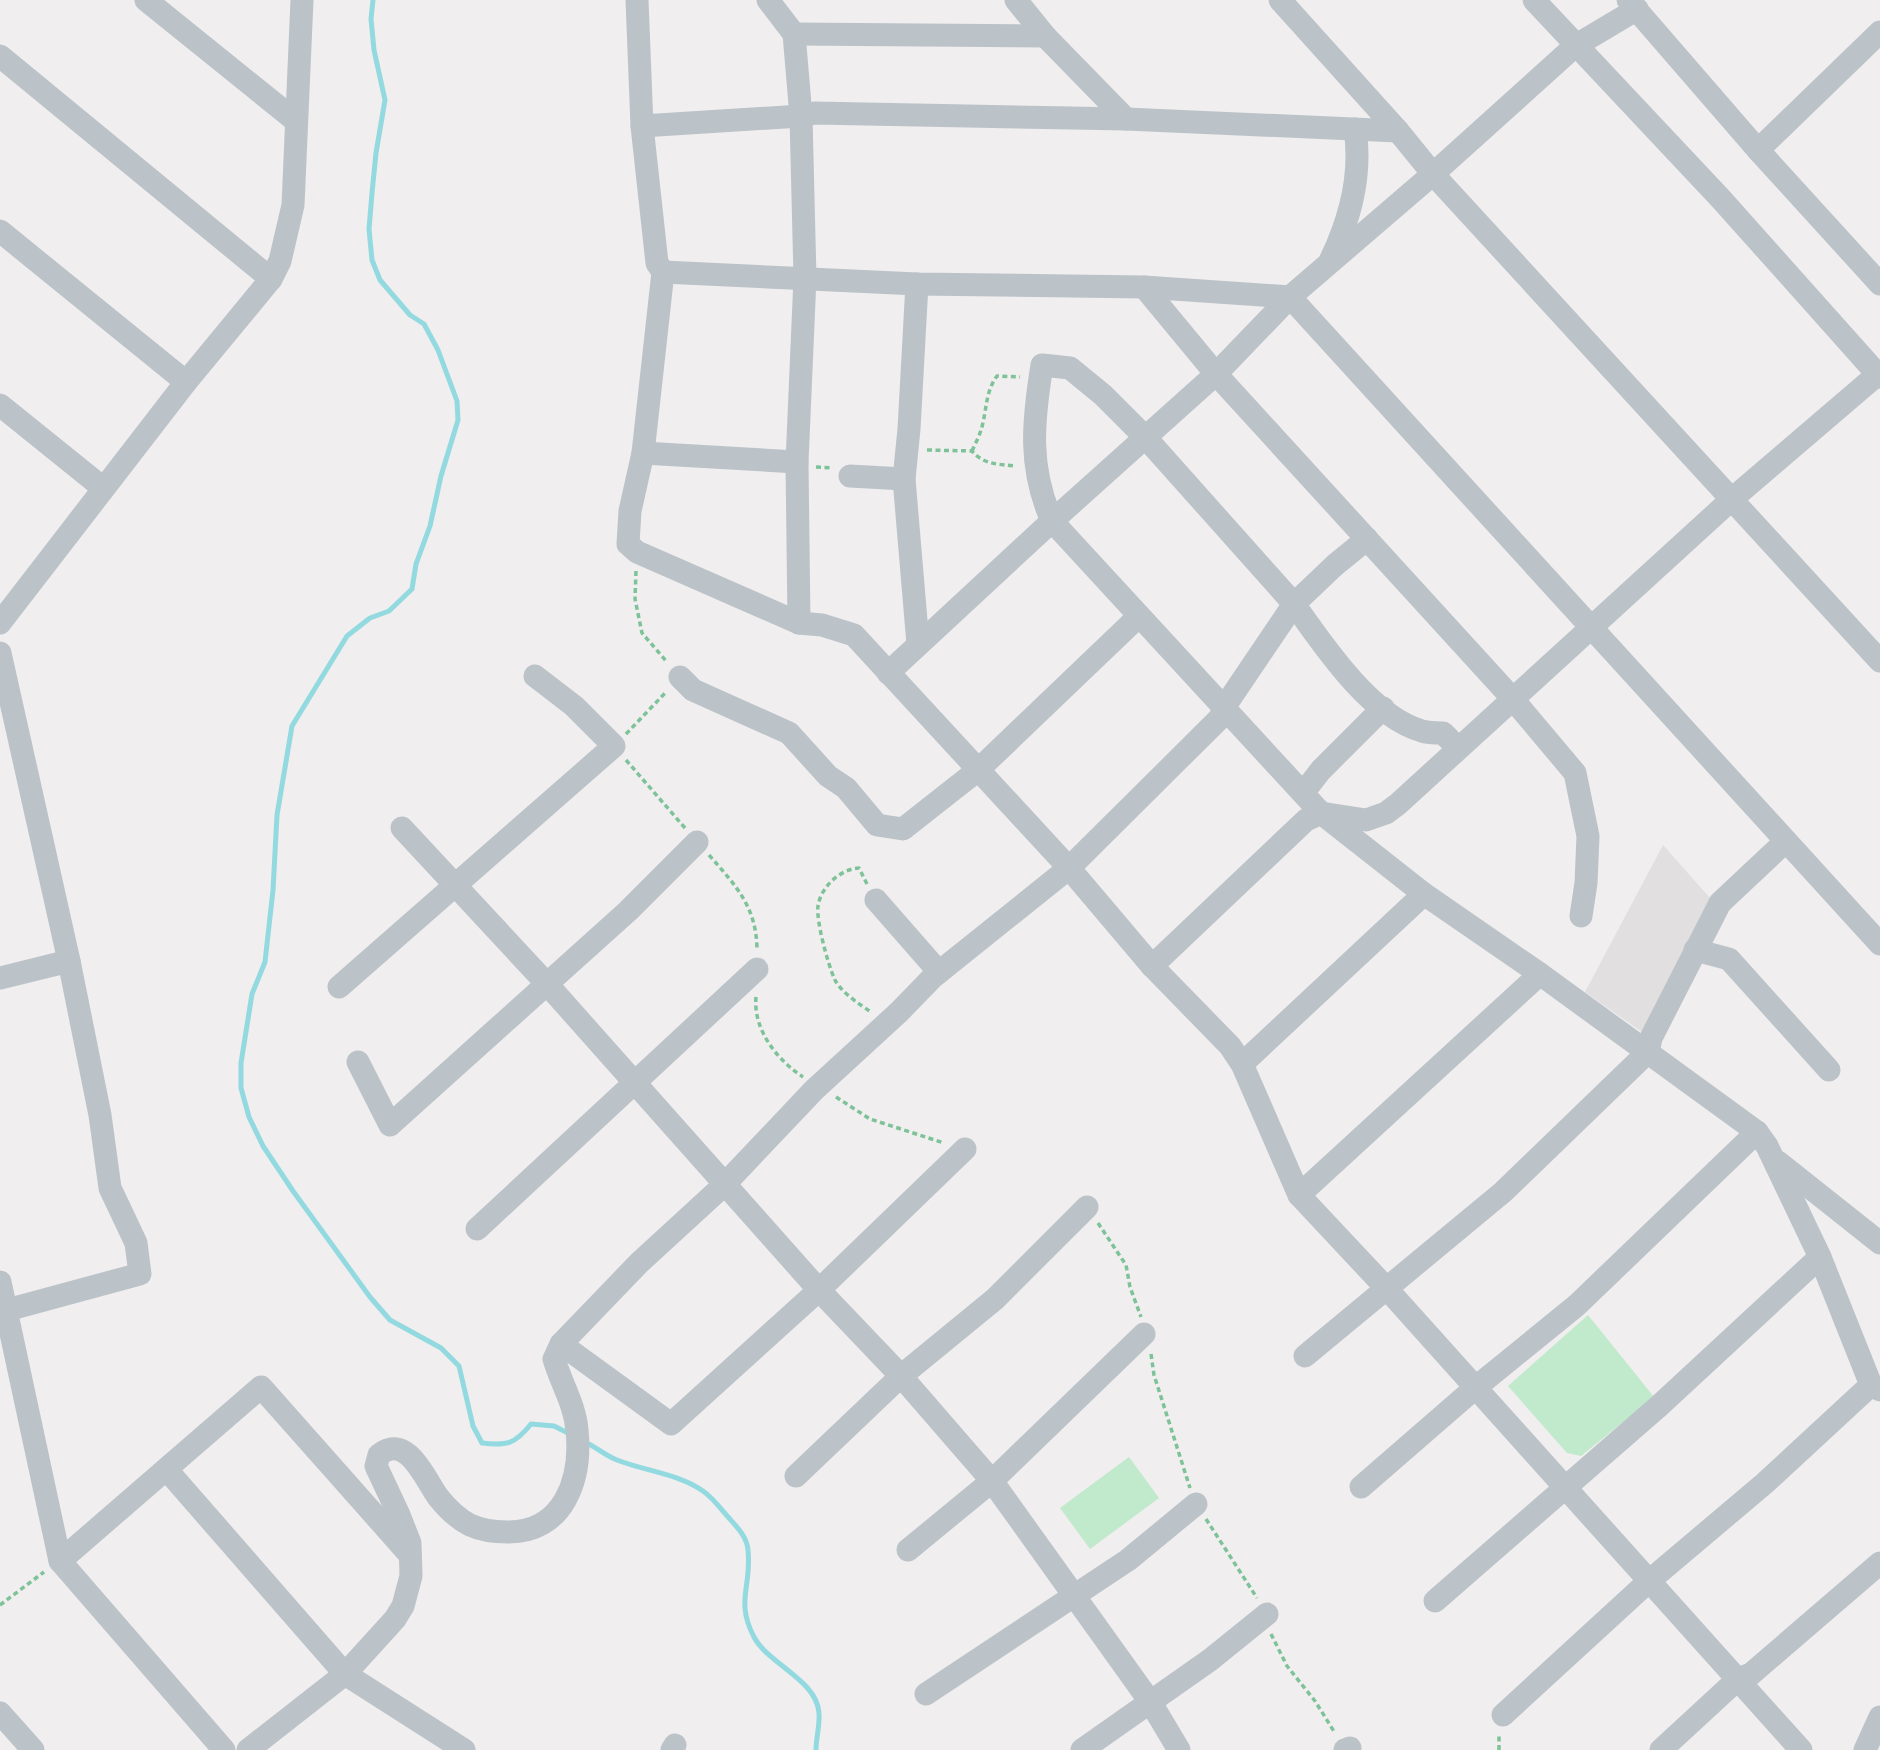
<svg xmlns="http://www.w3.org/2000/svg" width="1880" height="1750" viewBox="0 0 1880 1750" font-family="Manrope,sans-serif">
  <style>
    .education { fill: #e1dfdf }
    .green { fill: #c1e9cc }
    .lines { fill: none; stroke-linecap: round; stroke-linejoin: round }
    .stream { stroke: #93d9e0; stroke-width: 5 }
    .path { stroke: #7dc299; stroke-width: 3.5; stroke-dasharray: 5 3.5; stroke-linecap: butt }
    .minor { stroke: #bbc3c9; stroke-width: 23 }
  </style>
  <rect width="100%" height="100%" fill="#f0eeee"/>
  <polygon class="education" points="1663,845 1710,898 1642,1032 1585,992"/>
  <g class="green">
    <polygon points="1588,1315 1654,1397 1581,1456 1567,1453 1508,1386"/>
    <polygon points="1129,1457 1159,1498 1090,1549 1060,1508"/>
  </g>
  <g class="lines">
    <g class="stream">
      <path d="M373 0 371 19 374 50 385 100 376 153 372 193 369 229 372 260 380 280 410 315 424 324 438 350 457 401 458 420 441 476 430 526 416 564 412 589 389 611 370 618 347 636 292 726 277 815 273 890 265 962 252 994 241 1063V1088L249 1117 263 1146 293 1191 370 1297 390 1320 441 1348 459 1366 473 1426 482 1443C507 1446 515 1444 531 1424L554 1426 570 1434"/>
      <path d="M585 1442C596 1447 606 1456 617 1460 645 1471 679 1474 703 1491 713 1498 721 1509 729 1518 737 1527 747 1537 748 1550 752 1586 735 1601 754 1637 768 1664 817 1680 819 1713 820 1725 816 1738 816 1750"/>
    </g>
    <g class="path">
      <path d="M927 450 972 451C984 465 998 464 1016 466"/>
      <path d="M972 451C975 444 979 437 981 430 987 411 985 392 997 376L1020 377"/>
      <polyline points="816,467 833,468"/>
      <polyline points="636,571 635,599 642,633 667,662"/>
      <polyline points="626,734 667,691"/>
      <polyline points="626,760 685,828"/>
      <path d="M709 855C736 886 757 907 757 951"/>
      <path d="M867 884 859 868C841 869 821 886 818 906 816 921 828 965 835 980 841 992 859 1004 871 1012"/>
      <path d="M756 997C753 1029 776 1059 803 1077"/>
      <polyline points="836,1097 870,1119 944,1143"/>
      <polyline points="1098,1223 1126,1265 1130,1287 1141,1317"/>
      <polyline points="1151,1354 1154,1375 1190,1488"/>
      <polyline points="1206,1519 1257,1598"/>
      <polyline points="0,1605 44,1572"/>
      <polyline points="1271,1634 1287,1666 1315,1701 1335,1733"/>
      <polyline points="1499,1750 1499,1734"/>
    </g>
    <g class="minor">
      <polyline points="146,0 296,121"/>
      <polyline points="637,0 642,126 657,263 663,272 643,453 630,511 628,544 637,552 799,623 822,625 854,635 1069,868 1152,966 1230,1046 1242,1064 1299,1195 1388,1290 1801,1750"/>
      <polyline points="768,0 794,34 801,116 805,278 797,462 799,623"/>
      <polyline points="1016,0 1045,36 1126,119"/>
      <polyline points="1280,0 1398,131 1433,174 1880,661"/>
      <polyline points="1534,0 1721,199 1880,377"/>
      <polyline points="1628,0 1758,150 1880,284"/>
      <polyline points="794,34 1045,36"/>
      <polyline points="0,56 271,279"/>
      <polyline points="642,126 801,116 815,113 1126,119 1398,131"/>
      <polyline points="1758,150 1880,32"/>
      <polyline points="0,231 186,382"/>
      <path d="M1331 259C1350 219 1362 174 1355 129"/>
      <polyline points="663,272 917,284 1144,287 1290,297 1880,944"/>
      <polyline points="917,284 909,429 904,479 918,644"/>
      <polyline points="1144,287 1216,374 1512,698 1575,773 1588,836 1586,883 1581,916"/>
      <polyline points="0,405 103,488"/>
      <polyline points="643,453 797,462"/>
      <polyline points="850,476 904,479"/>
      <path d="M1367 539 1335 565 1294 604C1323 645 1371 717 1422 731 1428 733 1436 733 1443 733L1458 748"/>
      <polyline points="0,623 186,382 271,279 280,261 293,205 302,0"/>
      <polyline points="0,653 69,961 100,1115 110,1188 136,1243 140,1274 0,1312"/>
      <polyline points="888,673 1052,521 1216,374 1290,297 1433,174 1575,46 1637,9"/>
      <polyline points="680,677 693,690 789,733 828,776 846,788 877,825 903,829 978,770 1139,616"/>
      <polyline points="1303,793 1321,770 1383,708"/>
      <polyline points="402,828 547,984 819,1290 901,1376 992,1481 1151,1703 1179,1750"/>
      <polyline points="876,900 939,972"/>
      <polyline points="1695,950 1729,959 1829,1070"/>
      <polyline points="1152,966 1306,820 1321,813 1366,820 1386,813 1398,804 1732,499 1878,374"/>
      <polyline points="0,978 69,961"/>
      <polyline points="339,987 614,746 574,706 535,676"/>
      <polyline points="358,1062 390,1125 628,911 697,842"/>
      <polyline points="1242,1064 1424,894"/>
      <polyline points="1778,1162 1880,1243"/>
      <polyline points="1299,1195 1540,974"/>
      <polyline points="477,1229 757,969"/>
      <polyline points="0,1282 60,1561 224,1750"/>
      <polyline points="561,1344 671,1424 819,1290 965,1149"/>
      <polyline points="1305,1356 1503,1192 1648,1052 1651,1038 1720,903 1786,841"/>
      <polyline points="167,1470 345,1674 464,1750"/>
      <polyline points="796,1476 901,1376 995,1299 1087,1207"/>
      <polyline points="1361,1487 1475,1388 1577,1305 1757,1132"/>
      <polyline points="908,1550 992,1481 1144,1334"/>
      <polyline points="60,1561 261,1387 410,1555"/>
      <polyline points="1435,1601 1659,1406 1820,1257"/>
      <polyline points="926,1694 1128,1560 1196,1504"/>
      <polyline points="0,1713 33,1750"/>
      <polyline points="1503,1715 1649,1581 1765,1483 1871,1385"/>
      <path d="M248 1750 345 1674 395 1619 403 1606 411 1576 410 1543 399 1515 376 1466 379 1455C407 1432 425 1479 438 1497 446 1507 458 1519 470 1525 481 1530 495 1532 507 1532 564 1533 582 1479 577 1430 575 1405 561 1383 554 1359L561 1344 639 1263 724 1185 814 1090 899 1012 933 977 1069 868 1220 718 1223 709 1294 604 1146 438 1103 395 1070 368 1042 365C1033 421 1028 467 1052 521L1321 813 1424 894 1540 974 1757 1132 1767 1146 1820 1257 1871 1385 1880 1390"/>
      <polyline points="672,1750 675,1745"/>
      <polyline points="1082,1750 1210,1660 1267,1614"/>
      <polyline points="1345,1750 1350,1748"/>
      <polyline points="1661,1750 1738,1679 1751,1674 1880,1563"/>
      <polyline points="1865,1750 1880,1717"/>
    </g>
  </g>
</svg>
